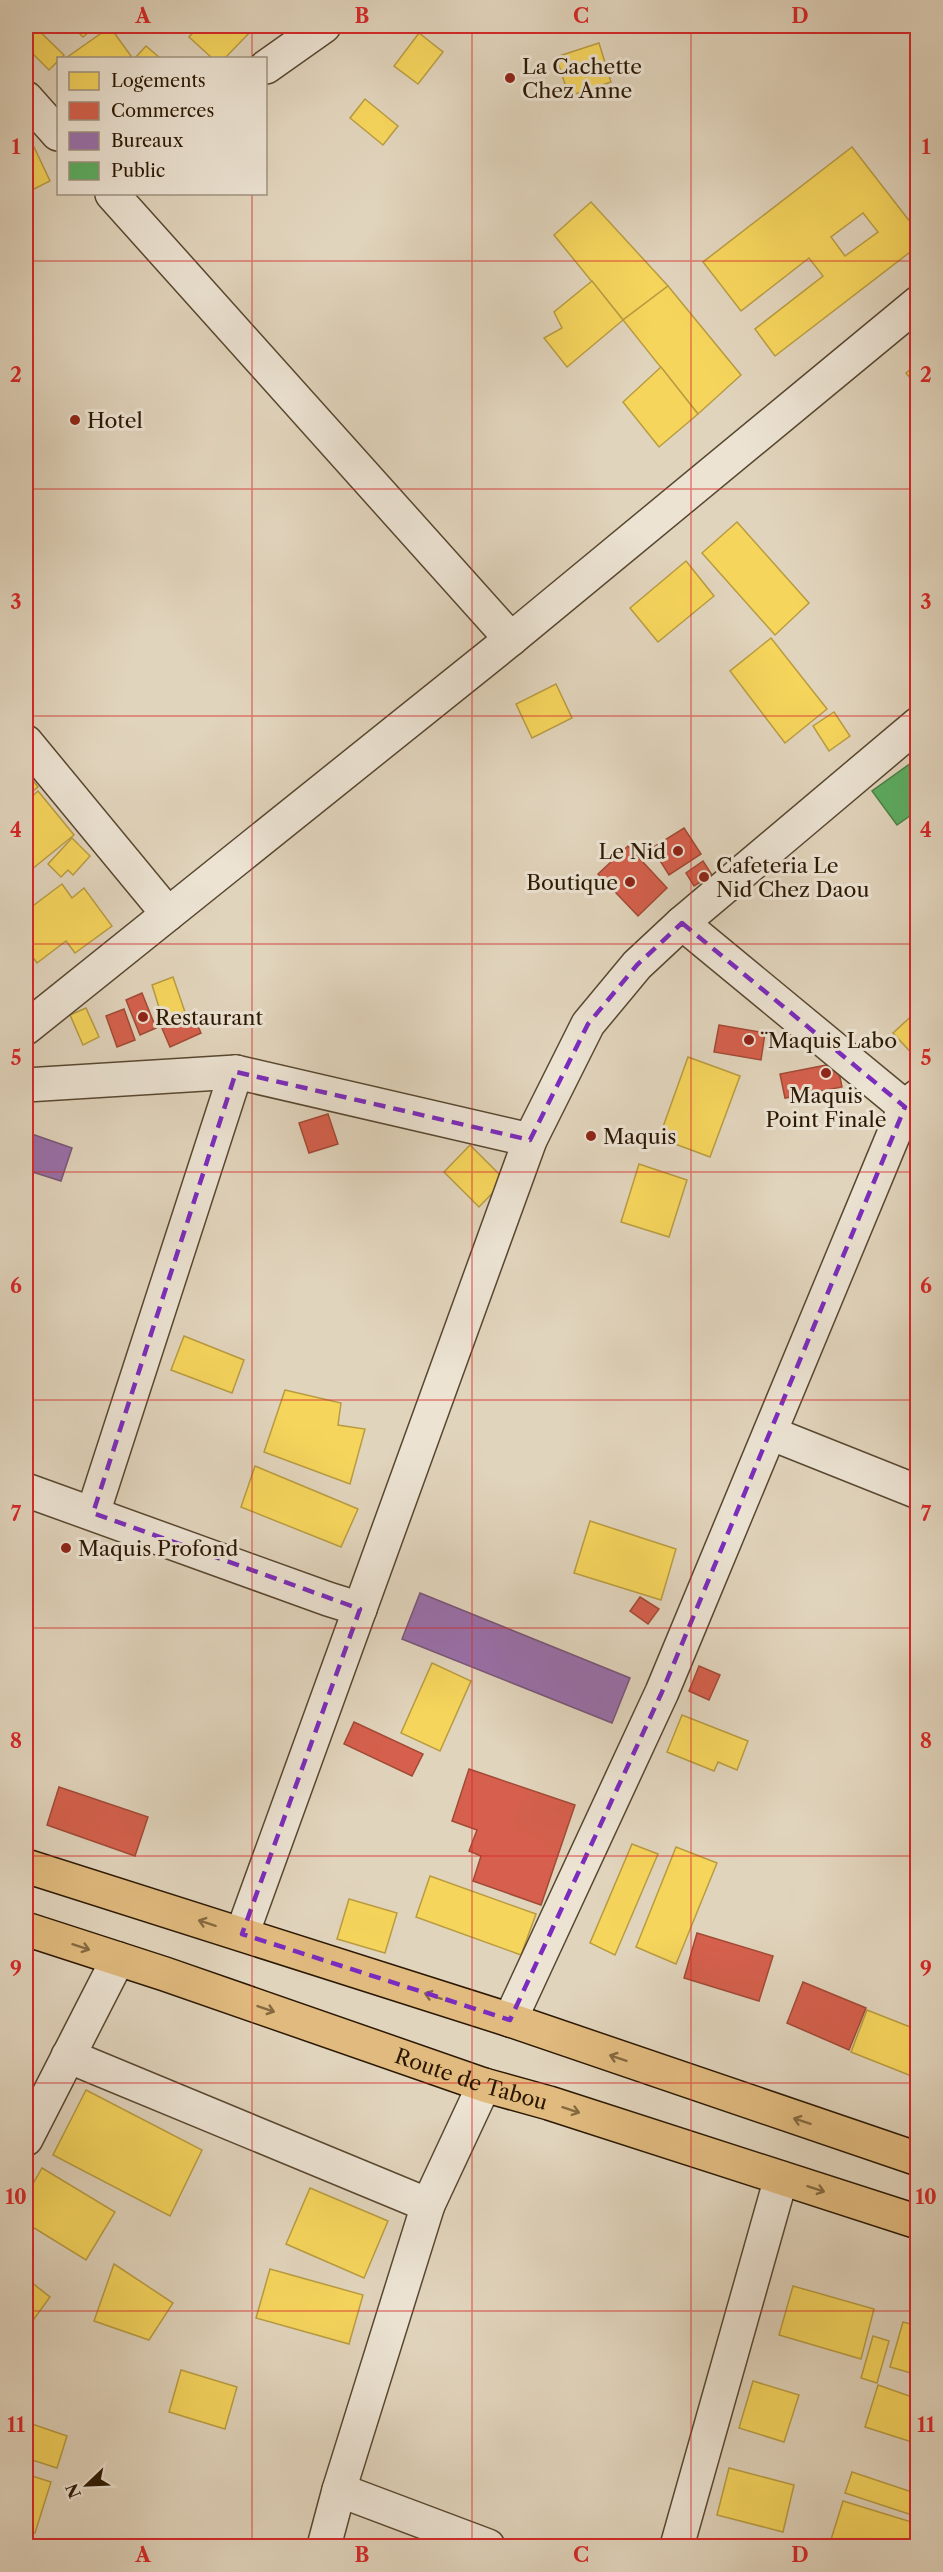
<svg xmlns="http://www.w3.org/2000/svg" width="943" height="2572" viewBox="0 0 943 2572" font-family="'Libre Caslon Text',serif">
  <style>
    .homes { fill: #f6d55c; stroke: #b99c41; stroke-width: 1.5; fill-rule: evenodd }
    .shops { fill: #d6604d; stroke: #a34a36; stroke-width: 1.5 }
    .offices { fill: #9970ab; stroke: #785678; stroke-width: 1.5 }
    .public { fill: #5aae61; stroke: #4c8144; stroke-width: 1.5 }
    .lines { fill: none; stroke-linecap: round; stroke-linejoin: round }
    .minor-casing { stroke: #584730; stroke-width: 36 }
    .primary-casing { stroke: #2b1802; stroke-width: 36 }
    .minor { stroke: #ece3d3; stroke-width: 33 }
    .primary { stroke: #e0ba7e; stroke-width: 33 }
    .oneway { stroke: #866940 }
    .marked { fill: none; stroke: #7b2cbf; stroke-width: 4.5; stroke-dasharray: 12 8; stroke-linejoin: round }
    .grid { fill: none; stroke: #d62828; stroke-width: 1.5; stroke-opacity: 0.55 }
    .poi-dot { fill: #8f2418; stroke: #ece3d3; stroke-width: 2 }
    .labels { text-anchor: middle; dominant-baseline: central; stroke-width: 6; stroke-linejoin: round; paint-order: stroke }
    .poi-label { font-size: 21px; fill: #2b1802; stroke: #ece3d3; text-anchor: start }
    .street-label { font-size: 21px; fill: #2b1802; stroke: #ece3d3 }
    .neatline { fill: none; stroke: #d62828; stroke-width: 2 }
    .grid-label { font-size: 20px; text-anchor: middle; font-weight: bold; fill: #d62828 }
  </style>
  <rect width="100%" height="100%" fill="#e1d4bc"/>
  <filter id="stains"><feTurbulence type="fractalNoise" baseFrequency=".00333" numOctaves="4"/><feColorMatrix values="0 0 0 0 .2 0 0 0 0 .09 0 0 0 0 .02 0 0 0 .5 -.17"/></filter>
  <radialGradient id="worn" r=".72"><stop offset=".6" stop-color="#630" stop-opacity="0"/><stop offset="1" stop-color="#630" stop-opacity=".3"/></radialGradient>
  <g class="homes">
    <polygon points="26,26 34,26 64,55 49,70 26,47"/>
    <polygon points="72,26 96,26 83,37"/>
    <polygon points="199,26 256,26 225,58 212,58 189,37"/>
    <polygon points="110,27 131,56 128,58 66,58"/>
    <polygon points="419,33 443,52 418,84 394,66"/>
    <polygon points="599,43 611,82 569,96 556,57"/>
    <polygon points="146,46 160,58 135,58"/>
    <polygon points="365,99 398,126 383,145 350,118"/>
    <polygon points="34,147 50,181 26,193 26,151"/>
    <path d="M852 147 918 232V246L775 356 755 329 823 276 809 258 741 311 703 262ZM863 213 878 232 845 256 831 237Z"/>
    <polygon points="591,202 668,286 623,320 554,235"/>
    <polygon points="592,281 623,320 567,367 544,338 562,328 554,312"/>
    <polygon points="668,286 741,375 698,414 623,320"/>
    <polygon points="918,363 918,387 906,373"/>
    <polygon points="661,367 698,414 659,447 623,402"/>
    <polygon points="737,522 809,603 775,635 702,553"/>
    <polygon points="686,561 714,596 658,642 630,608"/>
    <polygon points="771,638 827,709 785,743 730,671"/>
    <polygon points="556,684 572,718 532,738 516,704"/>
    <polygon points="834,712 850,736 829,751 813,726"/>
    <polygon points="26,771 38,787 26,796"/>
    <polygon points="38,791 74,835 26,874 26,813 29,810 26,802"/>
    <polygon points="72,838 90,856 73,875 68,870 61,877 48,864"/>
    <polygon points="62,884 72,898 84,888 112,926 75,953 66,941 37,963 26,948 26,911"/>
    <polygon points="173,977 185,1012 163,1020 152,985"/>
    <polygon points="86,1008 99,1037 83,1045 70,1015"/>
    <polygon points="918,1010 918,1060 893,1033"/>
    <polygon points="688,1057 740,1076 710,1157 659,1138"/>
    <polygon points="470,1145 505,1180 479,1207 444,1172"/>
    <polygon points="639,1164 687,1180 669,1237 621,1222"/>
    <polygon points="184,1336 244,1360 232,1393 171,1370"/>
    <polygon points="285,1390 341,1403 338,1425 365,1429 350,1484 264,1452"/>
    <polygon points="255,1466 358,1509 341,1547 241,1507"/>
    <polygon points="590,1521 676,1549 661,1600 574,1573"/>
    <polygon points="432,1663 471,1681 440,1751 401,1733"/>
    <polygon points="682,1715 748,1741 737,1770 718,1762 714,1771 667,1752"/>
    <polygon points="632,1844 658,1854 615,1955 590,1943"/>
    <polygon points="676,1847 717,1863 676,1964 636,1947"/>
    <polygon points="430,1876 536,1914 521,1955 416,1917"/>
    <polygon points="349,1899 397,1913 385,1953 337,1939"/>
    <polygon points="867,2010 918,2030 918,2067 914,2077 851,2052"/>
    <polygon points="86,2090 202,2150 170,2216 53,2155"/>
    <polygon points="42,2168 115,2212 86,2260 26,2223 26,2196"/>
    <polygon points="310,2188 388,2221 364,2278 286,2244"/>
    <polygon points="114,2264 173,2303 149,2340 94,2321"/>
    <polygon points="270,2269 363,2295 349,2344 256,2318"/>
    <polygon points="26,2278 50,2297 26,2330"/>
    <polygon points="793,2286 874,2309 861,2359 779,2335"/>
    <polygon points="903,2322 918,2326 918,2375 890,2367"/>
    <polygon points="873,2336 889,2341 877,2383 861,2378"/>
    <polygon points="181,2370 237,2387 225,2429 169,2412"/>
    <polygon points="753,2381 799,2395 784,2442 739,2428"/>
    <polygon points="878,2385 918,2399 918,2444 865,2427"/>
    <polygon points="26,2422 67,2436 57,2468 26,2458"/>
    <polygon points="729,2468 794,2485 783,2532 717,2515"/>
    <polygon points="852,2472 918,2494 918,2517 845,2493"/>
    <polygon points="26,2474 51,2482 35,2533 26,2530"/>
    <polygon points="843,2501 918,2524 918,2546 829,2546"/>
  </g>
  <g class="shops">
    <polygon points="684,828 701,854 669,875 652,848"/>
    <polygon points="628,846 667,888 638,916 598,874"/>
    <polygon points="703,861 712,875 694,886 686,873"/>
    <polygon points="142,993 156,1028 140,1035 126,1000"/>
    <polygon points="124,1009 135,1040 117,1047 106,1016"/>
    <polygon points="192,1012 201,1033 170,1047 161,1026"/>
    <polygon points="719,1025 765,1033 761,1060 714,1052"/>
    <polygon points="837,1063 842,1087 785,1098 780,1074"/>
    <polygon points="328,1114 338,1144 309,1153 299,1123"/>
    <polygon points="640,1597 659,1609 648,1624 630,1611"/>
    <polygon points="699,1666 720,1675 709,1700 689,1691"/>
    <polygon points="354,1722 423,1754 412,1776 344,1744"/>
    <polygon points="469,1769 575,1805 541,1905 473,1881 481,1856 469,1851 477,1830 452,1821"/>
    <polygon points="59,1787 148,1817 135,1856 47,1825"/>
    <polygon points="697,1933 773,1956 759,2001 684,1978"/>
    <polygon points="803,1982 866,2008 849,2050 787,2023"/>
  </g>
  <g class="offices">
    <polygon points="26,1132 72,1148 61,1181 26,1170"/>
    <polygon points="420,1593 630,1678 612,1723 402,1639"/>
  </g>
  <polygon class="public" points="918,758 918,810 897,825 872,791"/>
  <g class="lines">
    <g class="minor-casing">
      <g id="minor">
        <polyline points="266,67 324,26"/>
        <polyline points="26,98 58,134"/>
        <polyline points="112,194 511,639"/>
        <polyline points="26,742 168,914"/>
        <polyline points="682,923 905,1107 918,1114"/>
        <polyline points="26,1028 511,639 918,303"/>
        <polyline points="26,1085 236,1072 530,1140"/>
        <polyline points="770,1433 918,1492"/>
        <polyline points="26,1490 328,1599 360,1609"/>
        <polyline points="93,1513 236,1072"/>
        <polyline points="242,1934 530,1140 588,1024 637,965 682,923 918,724"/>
        <polyline points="510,2020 662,1692 905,1107 918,1096"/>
        <polyline points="68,2056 428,2205"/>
        <polyline points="26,2139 118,1959"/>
        <polyline points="339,2490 488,2546"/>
        <polyline points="324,2546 339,2490 428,2205 484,2085"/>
        <polyline points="677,2546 781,2178"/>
      </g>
    </g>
    <g class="primary-casing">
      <g id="primary">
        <polyline points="26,1866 510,2020 918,2159"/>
        <path id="s1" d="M26 1929 165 1974 484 2085 549 2103 918 2222"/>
      </g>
    </g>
    <use href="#minor" class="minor"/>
    <use href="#primary" class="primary"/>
  </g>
  <defs><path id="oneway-shaft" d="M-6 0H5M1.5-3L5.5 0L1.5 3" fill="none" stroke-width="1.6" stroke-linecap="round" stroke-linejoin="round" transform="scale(1.5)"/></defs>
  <g class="oneway">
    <use href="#oneway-shaft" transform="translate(207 1923) rotate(-162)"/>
    <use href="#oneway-shaft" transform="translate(81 1947) rotate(18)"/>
    <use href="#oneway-shaft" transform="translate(433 1996) rotate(-162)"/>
    <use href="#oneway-shaft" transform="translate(266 2009) rotate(19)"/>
    <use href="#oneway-shaft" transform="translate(618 2058) rotate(-161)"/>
    <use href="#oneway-shaft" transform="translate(571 2110) rotate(18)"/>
    <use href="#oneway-shaft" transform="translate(802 2121) rotate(-162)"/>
    <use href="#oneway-shaft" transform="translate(816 2189) rotate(18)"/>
  </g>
  <path class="marked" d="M682 923 905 1107 662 1692 510 2020 242 1934 360 1609 93 1513 236 1072 530 1140 588 1024 637 965Z"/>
  <path class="grid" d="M252 26V58M472 26V2546M691 26V2546M252 194V2546M26 261H918M26 489H918M26 716H918M26 944H918M26 1172H918M26 1400H918M26 1628H918M26 1856H918M26 2083H918M26 2311H918"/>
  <g class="poi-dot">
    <circle cx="510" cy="78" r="6"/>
    <circle cx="75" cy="420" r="6"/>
    <circle cx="678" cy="851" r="6"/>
    <circle cx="704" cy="877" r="6"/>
    <circle cx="630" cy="882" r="6"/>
    <circle cx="143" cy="1017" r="6"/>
    <circle cx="749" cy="1040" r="6"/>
    <circle cx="826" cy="1073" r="6"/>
    <circle cx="591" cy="1136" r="6"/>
    <circle cx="66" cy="1548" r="6"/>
  </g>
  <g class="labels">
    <g class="poi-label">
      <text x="522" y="66">La Cachette<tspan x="522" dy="24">Chez Anne</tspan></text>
      <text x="87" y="420">Hotel</text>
      <text x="666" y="851" text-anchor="end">Le Nid</text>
      <text x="716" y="865">Cafeteria Le<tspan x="716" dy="24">Nid Chez Daou</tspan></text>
      <text x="618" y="882" text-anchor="end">Boutique</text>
      <text x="155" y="1017">Restaurant</text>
      <text x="761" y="1040">¨Maquis Labo</text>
      <text x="826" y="1095" text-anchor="middle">Maquis<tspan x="826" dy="24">Point Finale</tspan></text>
      <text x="603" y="1136">Maquis</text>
      <text x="78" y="1548">Maquis Profond</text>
    </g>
    <g class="street-label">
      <text stroke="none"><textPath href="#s1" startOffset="470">Route de Tabou</textPath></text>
    </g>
  </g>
  <rect width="943" height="2572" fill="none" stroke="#e1d4bc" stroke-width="66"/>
  <rect x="57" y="57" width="210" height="138" fill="#ece3d3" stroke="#9f927f" stroke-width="1.5"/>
  <rect x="69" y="72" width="30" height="18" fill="#f6d55c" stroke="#9f927f" stroke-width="1.5"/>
  <text x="111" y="87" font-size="18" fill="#2b1802">Logements</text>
  <rect x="69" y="102" width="30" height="18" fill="#d6604d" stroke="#9f927f" stroke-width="1.5"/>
  <text x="111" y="117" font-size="18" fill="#2b1802">Commerces</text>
  <rect x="69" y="132" width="30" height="18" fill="#9970ab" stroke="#9f927f" stroke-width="1.5"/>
  <text x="111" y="147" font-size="18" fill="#2b1802">Bureaux</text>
  <rect x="69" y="162" width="30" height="18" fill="#5aae61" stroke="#9f927f" stroke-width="1.5"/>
  <text x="111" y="177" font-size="18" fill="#2b1802">Public</text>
  <g transform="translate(87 2485) rotate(247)" stroke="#ece3d3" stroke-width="4.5" paint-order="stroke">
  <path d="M0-4.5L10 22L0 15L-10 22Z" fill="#2b1802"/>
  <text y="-9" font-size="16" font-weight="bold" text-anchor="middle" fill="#2b1802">N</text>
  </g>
  <rect x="33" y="33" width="877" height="2506" class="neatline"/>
  <g class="grid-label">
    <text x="143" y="23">A</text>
    <text x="362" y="23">B</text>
    <text x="581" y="23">C</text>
    <text x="800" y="23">D</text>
    <text x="16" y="154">1</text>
    <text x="926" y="154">1</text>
    <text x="16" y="382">2</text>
    <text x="926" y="382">2</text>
    <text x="16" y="609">3</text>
    <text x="926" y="609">3</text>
    <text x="16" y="837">4</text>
    <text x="926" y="837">4</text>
    <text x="16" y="1065">5</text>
    <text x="926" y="1065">5</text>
    <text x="16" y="1293">6</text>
    <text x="926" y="1293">6</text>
    <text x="16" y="1521">7</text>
    <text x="926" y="1521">7</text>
    <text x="16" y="1748">8</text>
    <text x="926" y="1748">8</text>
    <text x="16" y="1976">9</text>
    <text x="926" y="1976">9</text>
    <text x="16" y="2204">10</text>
    <text x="926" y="2204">10</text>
    <text x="16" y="2432">11</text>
    <text x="926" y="2432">11</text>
    <text x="143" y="2562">A</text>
    <text x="362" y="2562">B</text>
    <text x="581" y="2562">C</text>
    <text x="800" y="2562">D</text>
  </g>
  <rect width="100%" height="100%" filter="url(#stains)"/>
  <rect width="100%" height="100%" fill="url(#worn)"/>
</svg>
